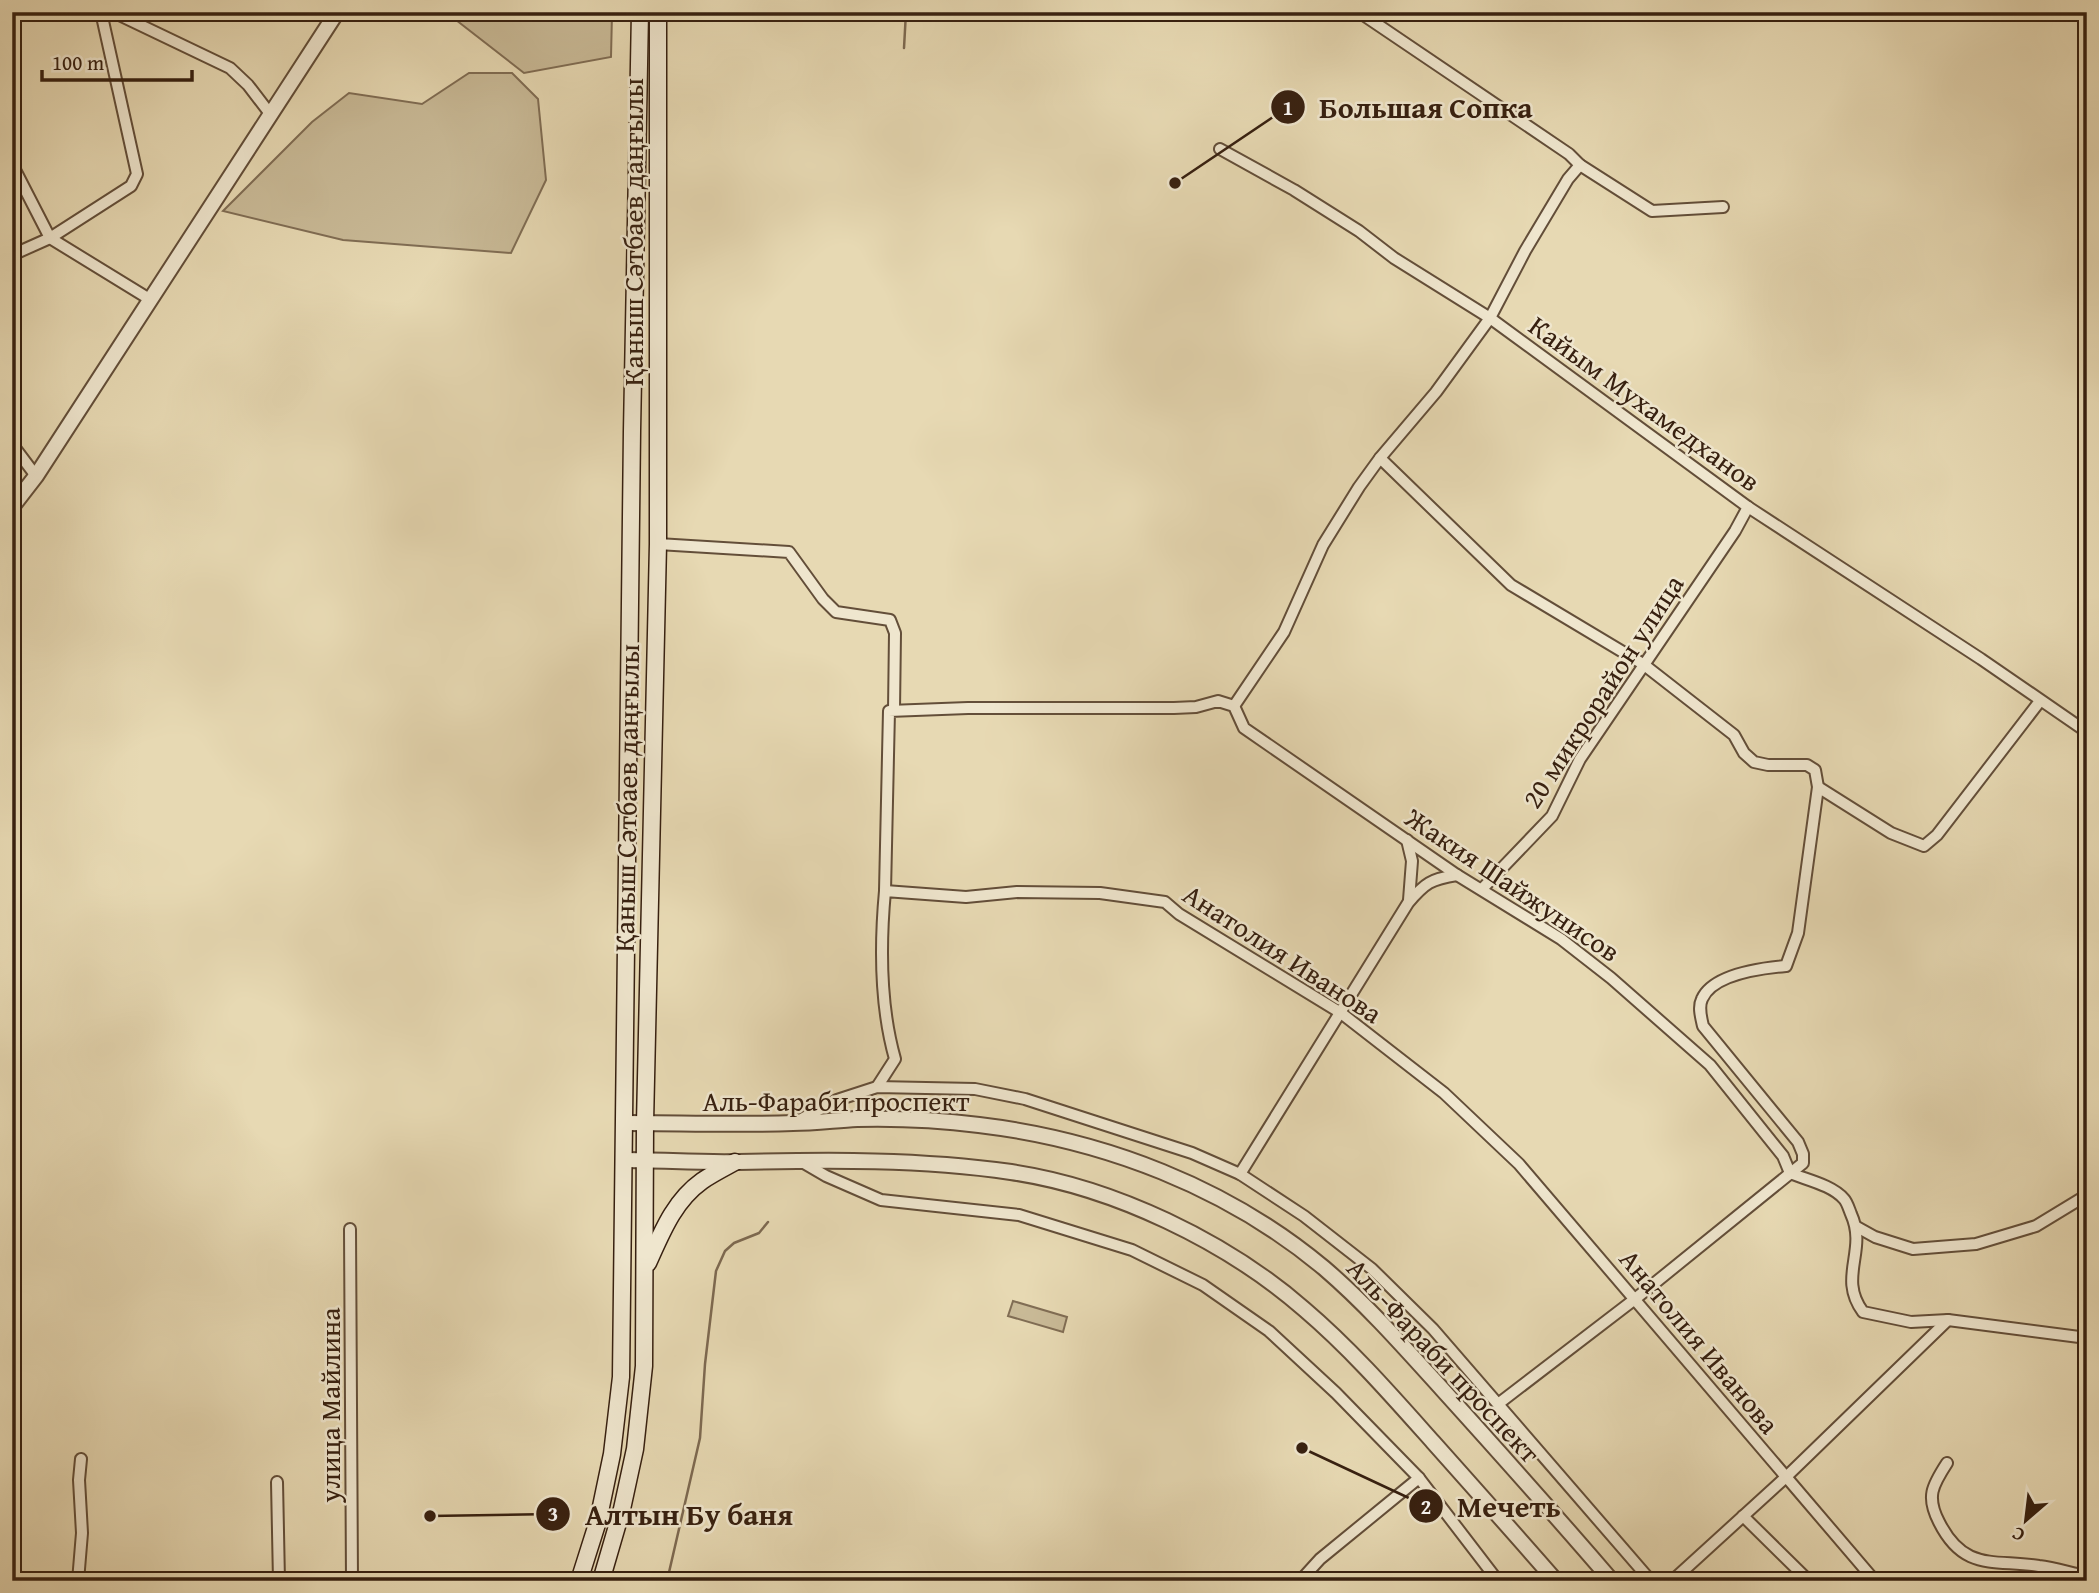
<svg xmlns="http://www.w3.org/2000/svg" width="2099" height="1593" viewBox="0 0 2099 1593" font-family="'Gentium Book Plus',serif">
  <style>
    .green { fill: #c9ba97; stroke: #806d54; stroke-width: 2 }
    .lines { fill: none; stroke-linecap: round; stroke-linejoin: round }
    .stream { stroke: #7d6951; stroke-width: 2.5 }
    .minor-casing { stroke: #634e39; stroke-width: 14 }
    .tertiary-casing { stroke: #634e39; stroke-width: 18 }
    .secondary-casing { stroke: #372010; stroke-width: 19 }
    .minor { stroke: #efe6ce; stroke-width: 10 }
    .tertiary { stroke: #efe6ce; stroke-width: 14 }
    .secondary { stroke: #efe6ce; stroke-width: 16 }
    .labels { text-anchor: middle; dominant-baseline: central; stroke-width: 5; stroke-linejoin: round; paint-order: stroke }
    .street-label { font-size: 28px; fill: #372010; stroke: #efe6ce }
    .leader { fill: none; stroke: #372010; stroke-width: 2.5 }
    .callout-dot { fill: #372010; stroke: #efe6ce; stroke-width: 2.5 }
    .mark-label { font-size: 21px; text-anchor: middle; font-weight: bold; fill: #fff }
    .callout-label { font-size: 30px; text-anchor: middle; font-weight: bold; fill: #372010; stroke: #efe6ce; stroke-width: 5; stroke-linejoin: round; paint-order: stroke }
  </style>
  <rect width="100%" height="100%" fill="#e7d9b3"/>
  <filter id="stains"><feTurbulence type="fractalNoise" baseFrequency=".00286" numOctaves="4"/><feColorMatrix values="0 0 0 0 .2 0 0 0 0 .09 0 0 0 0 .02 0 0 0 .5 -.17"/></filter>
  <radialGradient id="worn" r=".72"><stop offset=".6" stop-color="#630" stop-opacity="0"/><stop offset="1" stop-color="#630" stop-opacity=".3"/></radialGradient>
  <g class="green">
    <polygon points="607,12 612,14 611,57 524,73 447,13"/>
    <polygon points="469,73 512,73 538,99 546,180 511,253 343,240 223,211 312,122 349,93 422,104"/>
    <polygon points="1013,1301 1067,1317 1063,1332 1008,1316"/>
  </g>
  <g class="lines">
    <g class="stream">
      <polyline points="904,48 906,12"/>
      <polyline points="667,1581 700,1438 705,1364 716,1271 725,1251 734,1243 759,1233 768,1222"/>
    </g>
    <g class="minor-casing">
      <g id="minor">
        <polyline points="113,12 230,68 248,85 271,115"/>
        <polyline points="1220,149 1294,190 1359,231 1394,258 1490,318 1748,507 1981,659 2087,732"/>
        <polyline points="12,164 50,238 151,300"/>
        <polyline points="1580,165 1652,211 1723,207"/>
        <polyline points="12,255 50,238 131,186 137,174 101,12"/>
        <polyline points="12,444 36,476"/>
        <path d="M1380 458 1511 585 1643 664 1734 735 1744 753 1754 762 1768 765H1807L1815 770 1818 787 1798 933 1786 966C1763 968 1713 974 1702 999 1698 1007 1701 1017 1703 1026L1798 1142 1803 1154V1163L1635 1299 1498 1404"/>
        <polyline points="658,544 789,552 823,599 836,612 890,620 895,633 894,710"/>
        <polyline points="1234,706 1284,632 1323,545 1359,487 1380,458 1436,392 1490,318 1525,251 1568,179 1580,165 1569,154 1359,12"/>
        <polyline points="1818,787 1891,833 1924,846 1937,835 2040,701"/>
        <polyline points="1407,840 1412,861 1409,900"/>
        <polyline points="1482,889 1552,816 1580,759 1735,531 1748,507"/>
        <path d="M885 891 889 711 968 708H1174L1196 707 1218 701 1234 706 1244 728 1457 875 1561 939 1611 978 1710 1065 1783 1156 1790 1173C1807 1180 1832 1185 1844 1199 1847 1202 1849 1209 1851 1214 1868 1251 1837 1277 1863 1312L1911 1322 1948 1320 2087 1338"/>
        <path d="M877 1087 895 1059C880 1006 880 945 885 891L966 897 1017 892 1100 893 1165 902 1179 914 1341 1013 1444 1093 1519 1164 1875 1581"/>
        <polyline points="796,1122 837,1100 877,1087 975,1089 1025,1099 1192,1153 1240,1174 1304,1216 1372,1269 1433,1329 1651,1581"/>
        <polyline points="802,1162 826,1176 881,1200 1019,1215 1132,1250 1203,1285 1269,1331 1336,1393 1419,1478 1498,1581"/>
        <path d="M1240 1174 1408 903C1425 883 1431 879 1457 875"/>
        <polyline points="1857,1227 1875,1237 1913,1249 1976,1244 2036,1226 2087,1195"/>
        <polyline points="350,1229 352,1581"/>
        <path d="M1947 1463C1932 1486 1926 1497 1939 1522 1964 1572 1994 1559 2039 1566 2055 1568 2071 1573 2087 1576"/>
        <polyline points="277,1482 279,1581"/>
        <polyline points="1743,1516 1809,1581"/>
        <polyline points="78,1581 82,1533 79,1480 81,1459"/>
        <polyline points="1300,1581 1320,1559 1419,1478"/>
        <polyline points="1672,1581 1786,1477 1948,1320"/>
      </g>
    </g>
    <g class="tertiary-casing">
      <g id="tertiary">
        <polyline points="12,507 36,476 337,12"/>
        <path d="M624 1123C681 1123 737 1125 793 1123 815 1123 836 1120 857 1119 898 1118 939 1120 979 1125 1104 1140 1227 1187 1324 1268 1367 1305 1404 1347 1442 1389 1499 1452 1556 1516 1612 1581"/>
        <path d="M624 1160C662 1160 700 1163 738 1162 830 1160 920 1159 1011 1172 1113 1187 1226 1241 1304 1309 1351 1349 1392 1396 1433 1442 1474 1488 1515 1534 1556 1581"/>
      </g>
    </g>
    <g class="secondary-casing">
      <g id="secondary">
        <path d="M648 1263C662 1232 674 1201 702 1181 712 1174 724 1168 735 1162"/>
        <polyline points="579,1581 598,1521 612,1454 621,1377 632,431 640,12"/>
        <polyline points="601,1581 622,1509 635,1449 644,1366 645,1123 658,544 658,12"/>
      </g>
    </g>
    <use href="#minor" class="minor"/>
    <use href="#tertiary" class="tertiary"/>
    <use href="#secondary" class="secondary"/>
  </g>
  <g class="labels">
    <g class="street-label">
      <text transform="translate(632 232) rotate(-90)">Қаныш Сәтбаев даңғылы</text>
      <text transform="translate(1645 403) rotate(36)">Кайым Мухамедханов</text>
      <text transform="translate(1602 691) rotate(-57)">20 микрорайон улица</text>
      <text transform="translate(626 798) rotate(-89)">Қаныш Сәтбаев даңғылы</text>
      <text transform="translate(1513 884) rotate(34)">Жакия Шайжунисов</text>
      <text transform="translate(1283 953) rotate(33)">Анатолия Иванова</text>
      <text x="836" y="1100">Аль-Фараби проспект</text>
      <text transform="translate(1700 1341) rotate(50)">Анатолия Иванова</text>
      <text transform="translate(1444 1360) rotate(47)">Аль-Фараби проспект</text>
      <text transform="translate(329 1405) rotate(-90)">улица Майлина</text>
    </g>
  </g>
  <path class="leader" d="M1175 183L1288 107M1302 1448L1426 1506M430 1516L553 1514"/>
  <g class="callout-dot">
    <circle cx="1175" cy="183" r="7"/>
    <circle cx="1302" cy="1448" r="7"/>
    <circle cx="430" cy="1516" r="7"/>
    <circle cx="1288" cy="107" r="18"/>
    <circle cx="1426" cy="1506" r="18"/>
    <circle cx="553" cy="1514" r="18"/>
  </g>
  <g class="mark-label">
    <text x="1288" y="115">1</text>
    <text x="1426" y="1514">2</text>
    <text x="553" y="1521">3</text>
  </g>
  <g class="callout-label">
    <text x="1426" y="118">Большая Сопка</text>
    <text x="1509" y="1517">Мечеть</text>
    <text x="689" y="1525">Алтын Бу баня</text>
  </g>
  <rect width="2099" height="1593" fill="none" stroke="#e7d9b3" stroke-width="42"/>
  <rect x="14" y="14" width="2071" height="1565" fill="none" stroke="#372010" stroke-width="3.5"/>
  <rect x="21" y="21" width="2057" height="1551" fill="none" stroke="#372010" stroke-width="2"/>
  <g transform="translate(2026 1520) rotate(208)" stroke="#efe6ce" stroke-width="5" paint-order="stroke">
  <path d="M0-5L12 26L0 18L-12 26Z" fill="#372010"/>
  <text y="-10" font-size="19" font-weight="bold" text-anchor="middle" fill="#372010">С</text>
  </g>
  <path d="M42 70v10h150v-10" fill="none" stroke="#372010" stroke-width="3.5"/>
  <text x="52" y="70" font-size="21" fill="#372010" stroke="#efe6ce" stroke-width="5" paint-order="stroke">100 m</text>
  <rect width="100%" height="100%" filter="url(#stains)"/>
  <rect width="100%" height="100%" fill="url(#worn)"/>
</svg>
